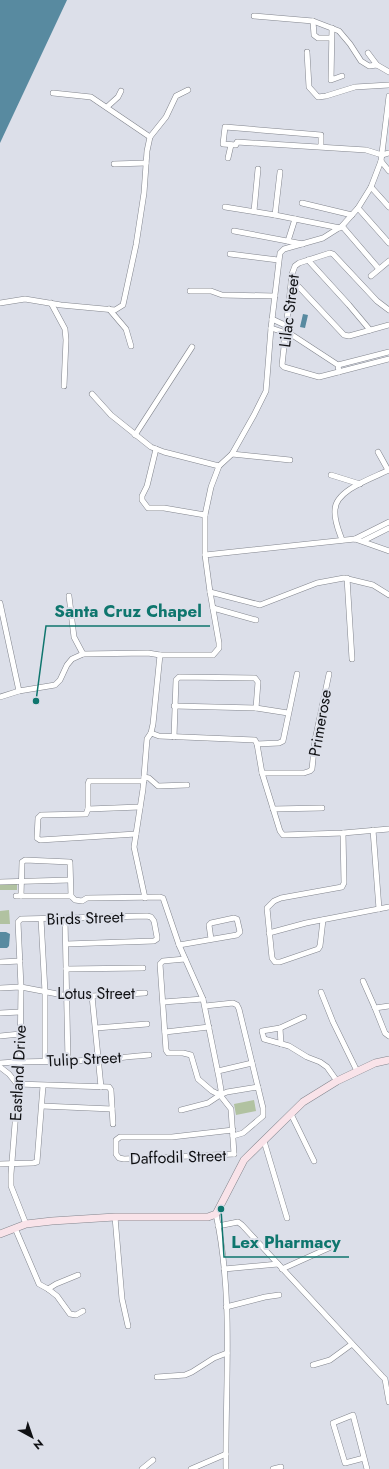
<svg xmlns="http://www.w3.org/2000/svg" width="389" height="1469" viewBox="0 0 389 1469" font-family="Jost,sans-serif">
  <style>
    .green { fill: #b1c2a1 }
    .water { fill: #588aa0 }
    .lines { fill: none; stroke-linecap: round; stroke-linejoin: round }
    .street-casing { stroke: #82858d; stroke-width: 6 }
    .secondary-casing { stroke: #82858d; stroke-width: 8 }
    .street { stroke: #fff; stroke-width: 5 }
    .secondary { stroke: #f9e3e9; stroke-width: 7 }
    .labels { text-anchor: middle; dominant-baseline: central; stroke-width: 4; stroke-linejoin: round; paint-order: stroke }
    .street-label { font-size: 16px; fill: #101114; stroke: #dcdfe9 }
    .leader { fill: none; stroke: #0f766e; stroke-width: 1.5 }
    .callout-dot { fill: #0f766e; stroke: #dcdfe9; stroke-width: 1.5 }
    .callout-label { font-size: 17px; text-anchor: middle; font-weight: bold; fill: #0f766e; stroke: #dcdfe9; stroke-width: 4; stroke-linejoin: round; paint-order: stroke }
  </style>
  <rect width="100%" height="100%" fill="#dcdfe9"/>
  <g class="green">
    <rect x="0" y="883" width="17" height="7"/>
    <polygon points="9,910 10,924 0,924 0,911"/>
    <polygon points="254,1100 256,1111 236,1115 234,1104"/>
  </g>
  <g class="water">
    <polygon points="0,0 67,0 0,143"/>
    <polygon points="303,314 308,315 305,328 300,327"/>
    <polygon points="0,932 6,932 10,934 9,946 7,948 0,948"/>
  </g>
  <g class="lines">
    <g class="street-casing">
      <g id="street">
        <polyline points="254,16 313,21 339,31 350,44 361,61 369,66 377,65 389,72"/>
        <polyline points="313,21 314,35 318,38 331,38"/>
        <polyline points="332,28 331,80 342,76"/>
        <polyline points="307,52 309,87 318,97 326,96 355,87 389,85"/>
        <polyline points="368,53 377,65"/>
        <polyline points="53,93 91,97 150,137"/>
        <polyline points="107,107 118,97 121,91"/>
        <polyline points="321,147 321,135 225,127 223,144 236,145 237,142 366,150 382,155 389,153"/>
        <polyline points="228,158 231,145"/>
        <polyline points="381,161 389,171"/>
        <polyline points="114,164 146,163"/>
        <polyline points="371,187 389,207"/>
        <polyline points="302,203 352,215"/>
        <polyline points="225,207 275,215 340,228"/>
        <polyline points="358,208 389,243"/>
        <polyline points="254,211 258,169"/>
        <polyline points="275,215 280,172"/>
        <polyline points="342,226 379,269"/>
        <polyline points="234,231 303,244"/>
        <polyline points="288,241 295,219"/>
        <polyline points="230,254 278,260"/>
        <polyline points="308,260 349,305 370,330"/>
        <polyline points="371,276 389,261"/>
        <polyline points="292,280 299,287 344,335 349,336 389,325"/>
        <polyline points="190,291 211,291 222,295 275,296"/>
        <polyline points="0,303 25,299 61,305 115,310 123,305 136,245 144,193 147,151 150,137 166,117 176,96 188,90"/>
        <polyline points="51,303 65,329 66,340 64,386"/>
        <polyline points="109,309 126,329 131,346"/>
        <polyline points="389,310 377,301 333,254 330,253 299,263 295,266 292,274 282,365 284,367 319,377 389,359"/>
        <polyline points="272,319 287,326"/>
        <polyline points="271,328 286,333"/>
        <polyline points="286,331 338,365 339,372"/>
        <polyline points="338,365 389,352"/>
        <polyline points="92,394 111,415 151,447 164,452 219,466"/>
        <polyline points="135,435 192,347"/>
        <polyline points="156,449 147,486 142,496 142,500 148,508 164,508 205,515"/>
        <polyline points="378,452 388,470"/>
        <polyline points="232,454 290,460"/>
        <polyline points="331,475 360,484"/>
        <polyline points="355,539 389,522"/>
        <path d="M342 540C339 531 334 521 335 510 335 490 373 478 389 470"/>
        <polyline points="363,541 389,528"/>
        <polyline points="205,555 355,539 389,551"/>
        <polyline points="347,578 352,659"/>
        <polyline points="210,592 260,605 317,583 344,578 373,585 389,595"/>
        <polyline points="69,596 74,637 83,654"/>
        <polyline points="0,603 19,691"/>
        <polyline points="213,608 256,620"/>
        <polyline points="0,697 19,691 55,685 60,680 67,665 72,659 83,654 148,653 160,655 213,655 219,648 219,643 210,592 205,555 205,515 211,487 219,466 232,454 254,415 266,391 271,328 280,253 284,249 323,238 342,226 358,208 371,187 381,161 389,96"/>
        <polyline points="174,706 256,708 288,713"/>
        <polyline points="151,733 153,724 160,655"/>
        <polyline points="174,737 176,680 179,677 255,678 258,682 256,708"/>
        <polyline points="257,744 279,743 283,741 297,674"/>
        <polyline points="262,773 304,773 310,771 312,769 315,740 329,674"/>
        <polyline points="144,777 149,778 158,786 187,785"/>
        <polyline points="88,809 140,807"/>
        <polyline points="273,809 322,808"/>
        <polyline points="373,830 379,909"/>
        <polyline points="136,834 40,840 37,838 38,818 41,815 86,814 88,809 88,784 89,781 144,781"/>
        <polyline points="0,882 70,880"/>
        <polyline points="16,896 71,896"/>
        <polyline points="21,896 22,862 25,860 70,862 71,896 75,900 82,901 87,898 160,897 163,898 179,945 203,999 219,1078 221,1090 220,1095"/>
        <polyline points="145,898 134,847 143,789 147,739 151,733 159,736 255,740 257,744 262,773 280,831 283,835 343,833 389,829"/>
        <polyline points="41,919 45,992 45,1061"/>
        <polyline points="65,919 68,1061"/>
        <polyline points="323,920 320,946 318,949 280,962 275,962 272,958 267,908 274,901 281,898 342,887 344,883 343,833"/>
        <polyline points="269,933 306,923 389,907"/>
        <polyline points="179,945 237,935 240,932 237,919 234,918 211,923 209,925 211,939"/>
        <polyline points="185,959 163,961 160,964 166,1050 168,1053 183,1053 191,1055 198,1079 212,1091 220,1095 231,1109 234,1154"/>
        <polyline points="0,962 20,961"/>
        <polyline points="66,969 143,968"/>
        <polyline points="363,981 375,1008 389,1006"/>
        <polyline points="0,988 21,987 68,996 92,996 145,993"/>
        <polyline points="321,992 333,1022 357,1071"/>
        <polyline points="92,996 101,1087"/>
        <polyline points="163,1002 203,999"/>
        <polyline points="205,1006 233,1003 237,1005 239,1009 263,1108 263,1116 243,1133 233,1136"/>
        <polyline points="375,1008 385,1033 389,1036"/>
        <polyline points="0,1013 20,1012"/>
        <polyline points="304,1017 280,1028 262,1031 264,1039 289,1046 307,1057 320,1062 327,1067 337,1081"/>
        <polyline points="96,1028 147,1024"/>
        <polyline points="280,1028 281,1044"/>
        <polyline points="165,1032 209,1027"/>
        <polyline points="0,1036 20,1034"/>
        <path d="M0 1063C23 1061 45 1062 68 1061 95 1061 122 1057 149 1055"/>
        <polyline points="0,1067 9,1074 17,1084 109,1087 111,1090 113,1124"/>
        <polyline points="218,1071 252,1063"/>
        <polyline points="42,1106 112,1109"/>
        <polyline points="181,1110 208,1103 220,1095 227,1092 258,1087"/>
        <polyline points="291,1114 314,1161"/>
        <polyline points="233,1130 172,1137 120,1137 116,1140 116,1154 119,1158 124,1159 234,1154"/>
        <polyline points="264,1141 287,1218"/>
        <polyline points="0,1164 33,1163 37,1162 43,1086"/>
        <path d="M216 1214C234 1298 225 1384 226 1469"/>
        <polyline points="115,1217 122,1299 128,1326"/>
        <polyline points="26,1224 11,1186 11,1174 20,1061 21,987 18,922 21,919 147,916 151,917 154,921 157,937 157,939 154,941 66,944"/>
        <polyline points="218,1226 238,1222 242,1225 382,1376 385,1379 389,1402"/>
        <polyline points="15,1228 39,1284 48,1289 57,1296 70,1314 76,1315 83,1311"/>
        <polyline points="224,1269 278,1264"/>
        <polyline points="282,1269 331,1247"/>
        <polyline points="48,1289 56,1284 78,1275"/>
        <polyline points="226,1307 265,1297 279,1295"/>
        <polyline points="313,1365 330,1360 352,1344"/>
        <polyline points="157,1377 185,1375 192,1372 214,1358 227,1353"/>
        <polyline points="364,1458 345,1463 333,1423 353,1415 367,1469"/>
        <polyline points="142,1469 153,1460"/>
        <polyline points="191,1469 226,1454"/>
        <polyline points="273,1469 281,1467"/>
      </g>
    </g>
    <g class="secondary-casing">
      <polyline id="secondary" points="0,1234 26,1224 52,1221 115,1217 208,1217 216,1214 244,1160 303,1102 337,1081 375,1063 389,1060"/>
    </g>
    <use href="#street" class="street"/>
    <use href="#secondary" class="secondary"/>
  </g>
  <g class="labels">
    <g class="street-label">
      <text transform="translate(289 311) rotate(-83)">Lilac Street</text>
      <text transform="translate(320 723) rotate(-80)">Primerose</text>
      <text transform="translate(85 918) rotate(-2)">Birds Street</text>
      <text x="96" y="993">Lotus Street</text>
      <text transform="translate(84 1059) rotate(-3)">Tulip Street</text>
      <text transform="translate(18 1073) rotate(-87)">Eastland Drive</text>
      <text transform="translate(178 1157) rotate(-2)">Daffodil Street</text>
    </g>
  </g>
  <path class="leader" d="M36 701L46 626H210M221 1209L224 1257H349"/>
  <g class="callout-dot">
    <circle cx="36" cy="701" r="4"/>
    <circle cx="221" cy="1209" r="4"/>
  </g>
  <g class="callout-label">
    <text x="128" y="617">Santa Cruz Chapel</text>
    <text x="286" y="1248">Lex Pharmacy</text>
  </g>
  <g transform="translate(32 1437) rotate(140)" stroke="#dcdfe9" stroke-width="3" paint-order="stroke">
  <path d="M0-3L7 15L0 10L-7 15Z" fill="#101114"/>
  <text y="-6" font-size="11" font-weight="bold" text-anchor="middle" fill="#101114">N</text>
  </g>
</svg>
